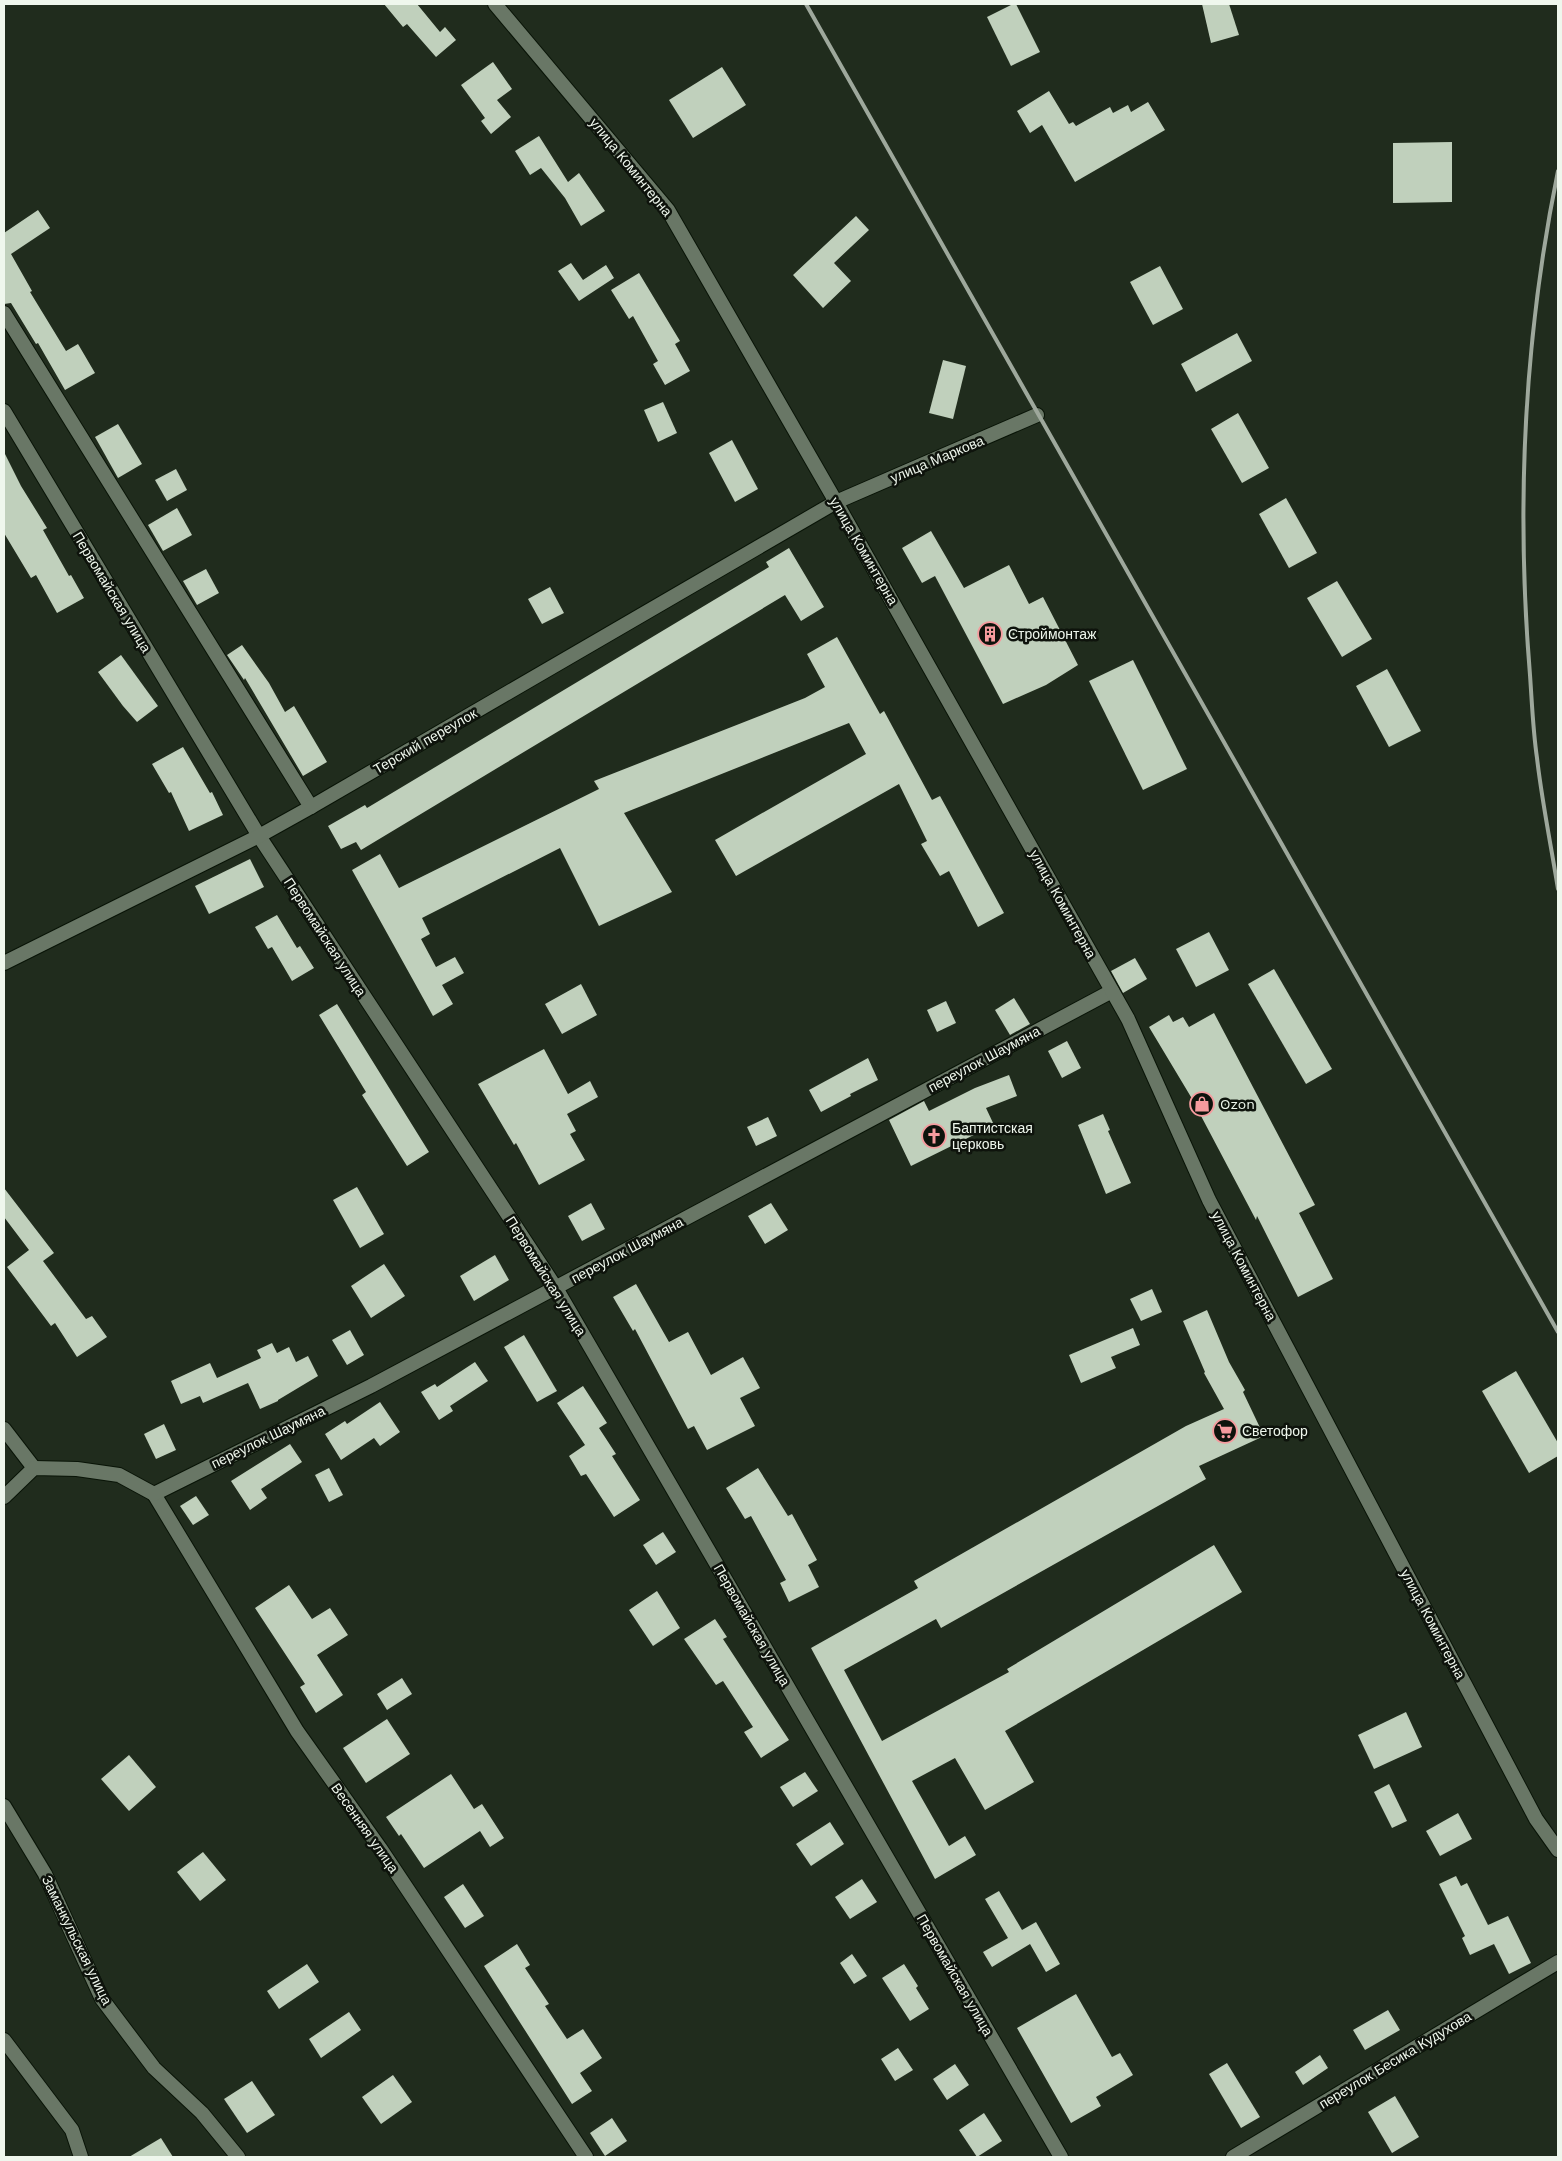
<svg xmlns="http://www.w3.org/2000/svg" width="1562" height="2161" viewBox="0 0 1562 2161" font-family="'Work Sans',sans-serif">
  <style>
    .building { fill: #c0d0bc }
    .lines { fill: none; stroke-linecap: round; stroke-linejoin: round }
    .minor-casing { stroke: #091407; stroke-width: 16 }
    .tertiary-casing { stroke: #091407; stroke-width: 16 }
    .minor { stroke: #697766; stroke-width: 14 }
    .tertiary { stroke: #697766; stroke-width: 14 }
    .rail { stroke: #9ea89c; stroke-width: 4 }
    .labels { text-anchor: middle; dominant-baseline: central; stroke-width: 5; stroke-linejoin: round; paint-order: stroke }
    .street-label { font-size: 14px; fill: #eff7ed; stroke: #0e130c }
    .poi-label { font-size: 14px; fill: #eff7ed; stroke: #0e130c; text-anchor: start }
  </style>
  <rect width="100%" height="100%" fill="#202c1d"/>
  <g class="building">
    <polygon points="384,4 417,4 440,32 445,27 456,40 436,57 407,24 403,27"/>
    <polygon points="1013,4 1016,4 1040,52 1011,66 987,17"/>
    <polygon points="1202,4 1229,4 1239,35 1211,43"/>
    <polygon points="493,62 512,89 497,100 511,117 491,134 481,121 485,118 461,85"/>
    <polygon points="722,67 746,105 693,138 669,100"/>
    <polygon points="1049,91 1069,124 1073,122 1076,126 1110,107 1113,113 1128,105 1131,112 1148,102 1165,130 1075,182 1042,125 1030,133 1017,111"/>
    <polygon points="539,136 568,182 579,173 605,211 581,226 565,198 541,168 530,175 515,151"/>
    <polygon points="1452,142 1452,202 1393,203 1393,143"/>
    <polygon points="38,210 50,228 11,254 32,291 30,292 66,351 78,344 95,373 65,390 38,343 36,344 11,303 4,304 4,233"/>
    <polygon points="856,216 869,230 834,263 851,281 823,308 793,275"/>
    <polygon points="571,263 583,280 606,265 614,278 579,301 558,271"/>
    <polygon points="1160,266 1183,309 1153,325 1130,282"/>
    <polygon points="639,273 680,341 675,344 690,371 665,385 653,364 658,361 633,316 629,319 611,290"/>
    <polygon points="1237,333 1252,361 1196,392 1181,364"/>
    <polygon points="943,360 966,366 953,419 929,413"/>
    <polygon points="663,402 677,433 658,442 644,410"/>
    <polygon points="1238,413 1269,468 1242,483 1211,429"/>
    <polygon points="118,424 142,464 118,478 95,437"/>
    <polygon points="732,440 758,489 735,502 709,453"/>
    <polygon points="4,452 21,486 47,528 43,530 69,576 71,575 84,598 57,613 36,575 31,578 4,533"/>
    <polygon points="176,469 187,490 167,501 155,480"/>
    <polygon points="1286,498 1317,553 1289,568 1259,514"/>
    <polygon points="177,508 192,535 163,551 148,525"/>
    <polygon points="931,531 964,588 1009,565 1029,604 1043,597 1078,665 1046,685 1003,704 935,576 922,583 902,548"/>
    <polygon points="789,548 824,607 801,621 785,595 361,850 356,842 341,849 328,826 365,805 367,808 769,567 766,562"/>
    <polygon points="206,569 219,593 197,605 183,581"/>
    <polygon points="1337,581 1372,639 1342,657 1307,598"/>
    <polygon points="550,587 564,613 542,624 528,599"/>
    <polygon points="837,637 880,714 884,711 932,800 940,796 1004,913 978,927 949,871 940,876 921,844 927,841 899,784 736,876 715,840 866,754 849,723 624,813 672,892 599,926 560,848 422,918 430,934 421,939 436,967 455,957 464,973 442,985 453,1004 433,1016 352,870 380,854 399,888 599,789 594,781 805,698 825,687 807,654"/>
    <polygon points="242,645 269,683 285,712 294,706 327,762 303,776 245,678 244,680 227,655"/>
    <polygon points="121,655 158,706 137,722 123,706 98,672"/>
    <polygon points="1133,660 1187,769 1143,790 1089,681"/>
    <polygon points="1387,669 1421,731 1389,747 1356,686"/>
    <polygon points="183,747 210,793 212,792 223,815 189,831 171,792 169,793 152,764"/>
    <polygon points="250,859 264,887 209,914 195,886"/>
    <polygon points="277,915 297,948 300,946 314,968 292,981 272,947 268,949 255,927"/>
    <polygon points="1209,932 1229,970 1196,987 1176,949"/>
    <polygon points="1135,958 1147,979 1123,993 1111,971"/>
    <polygon points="1274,969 1332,1069 1306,1084 1248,984"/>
    <polygon points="581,984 597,1015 562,1034 545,1004"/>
    <polygon points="1014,998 1030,1024 1010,1035 995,1010"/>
    <polygon points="946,1001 956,1023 937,1032 927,1010"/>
    <polygon points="337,1004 429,1152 407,1166 362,1095 366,1092 319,1015"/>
    <polygon points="1214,1013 1315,1205 1299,1213 1333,1279 1298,1297 1257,1216 1256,1220 1191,1097 1149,1027 1169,1015 1173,1022 1183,1017 1189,1027"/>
    <polygon points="1067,1041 1081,1068 1062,1078 1048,1051"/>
    <polygon points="544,1049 568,1094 590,1081 598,1097 567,1114 576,1131 570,1134 585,1160 539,1185 516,1143 514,1145 478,1084"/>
    <polygon points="868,1058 878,1080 850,1094 851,1096 821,1112 809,1090"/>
    <polygon points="1009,1075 1017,1096 986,1108 994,1125 911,1166 889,1120 924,1101 929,1111 975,1088"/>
    <polygon points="1103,1114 1110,1130 1108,1131 1131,1183 1106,1194 1078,1125"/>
    <polygon points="768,1117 777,1136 756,1146 747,1127"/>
    <polygon points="357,1187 384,1234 360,1248 333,1200"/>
    <polygon points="4,1188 54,1253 43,1261 86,1319 92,1316 107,1337 77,1357 55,1323 51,1326 7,1267 29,1250 4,1217"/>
    <polygon points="591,1203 605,1229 582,1241 568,1216"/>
    <polygon points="771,1203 788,1230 765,1244 748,1216"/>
    <polygon points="495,1255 509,1280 474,1301 460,1276"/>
    <polygon points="384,1264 405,1296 371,1318 351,1286"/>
    <polygon points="636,1284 669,1342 688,1332 711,1375 743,1357 760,1388 740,1398 755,1426 707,1450 694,1426 688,1429 635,1329 633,1331 613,1297"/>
    <polygon points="1152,1289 1162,1312 1141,1321 1130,1299"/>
    <polygon points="1207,1310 1229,1362 1245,1390 1243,1392 1264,1436 1199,1466 1206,1479 941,1628 936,1619 844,1670 882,1741 1009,1672 1007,1669 1214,1545 1242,1592 1005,1731 1034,1782 985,1810 955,1758 912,1781 949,1846 965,1836 976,1855 935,1879 811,1648 918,1588 914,1581 1186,1426 1224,1409 1204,1373 1205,1372 1183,1321"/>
    <polygon points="1133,1328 1140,1345 1111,1357 1116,1368 1081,1383 1069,1355"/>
    <polygon points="350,1330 364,1355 347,1365 332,1340"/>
    <polygon points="524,1335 557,1391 537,1402 504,1347"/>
    <polygon points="272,1343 277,1353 289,1347 296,1362 308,1356 318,1376 278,1400 278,1401 260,1409 248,1383 203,1403 200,1396 181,1404 171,1381 210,1363 217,1378 261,1358 257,1350"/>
    <polygon points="475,1362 488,1381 450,1406 453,1411 439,1420 421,1392 435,1384 437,1387"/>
    <polygon points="1516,1371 1558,1443 1558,1456 1529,1473 1482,1391"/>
    <polygon points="583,1386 607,1423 599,1428 616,1454 612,1456 640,1500 614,1517 586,1474 581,1476 569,1456 585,1445 557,1403"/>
    <polygon points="380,1402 400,1432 380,1446 374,1438 341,1460 325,1434 345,1421 347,1424"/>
    <polygon points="164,1424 176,1450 156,1459 144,1434"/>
    <polygon points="290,1444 302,1462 261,1489 267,1498 250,1510 231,1481"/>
    <polygon points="329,1468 343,1495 329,1502 315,1475"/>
    <polygon points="758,1468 788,1516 792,1514 817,1560 808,1565 819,1587 789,1602 780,1583 786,1580 751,1516 745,1519 726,1488"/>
    <polygon points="196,1496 209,1515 193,1525 180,1506"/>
    <polygon points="663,1532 676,1552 656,1565 643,1545"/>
    <polygon points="289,1585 312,1619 330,1608 348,1635 317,1655 343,1695 316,1713 300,1687 305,1684 255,1608"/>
    <polygon points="657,1591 680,1628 653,1646 629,1610"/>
    <polygon points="715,1619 727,1637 723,1639 789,1740 761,1758 744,1732 753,1727 723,1681 716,1685 684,1639"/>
    <polygon points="402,1678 412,1694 387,1710 377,1694"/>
    <polygon points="1406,1712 1422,1747 1374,1769 1358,1735"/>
    <polygon points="387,1719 410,1754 366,1783 343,1748"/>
    <polygon points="129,1755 156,1787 129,1811 101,1779"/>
    <polygon points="805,1772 818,1791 793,1807 780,1787"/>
    <polygon points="451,1774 474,1809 482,1804 504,1838 490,1847 480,1831 424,1868 401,1834 399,1836 386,1817"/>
    <polygon points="1389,1784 1407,1821 1392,1828 1374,1792"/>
    <polygon points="1458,1813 1472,1839 1440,1856 1426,1831"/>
    <polygon points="830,1822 844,1844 811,1866 796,1844"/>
    <polygon points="203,1852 226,1880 200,1901 177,1872"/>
    <polygon points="1456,1876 1461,1886 1467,1883 1488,1925 1508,1916 1531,1963 1509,1974 1494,1944 1470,1955 1462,1938 1465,1936 1439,1884"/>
    <polygon points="862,1879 877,1902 850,1919 835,1897"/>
    <polygon points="463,1884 484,1916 465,1928 444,1897"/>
    <polygon points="999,1891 1022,1930 1036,1922 1060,1964 1046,1972 1030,1944 992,1967 983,1952 1008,1938 985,1899"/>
    <polygon points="517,1944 530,1965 525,1968 549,2004 545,2006 567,2039 583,2029 602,2058 580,2073 592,2091 572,2104 484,1966"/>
    <polygon points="852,1954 867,1976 854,1984 840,1963"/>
    <polygon points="307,1964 319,1982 279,2009 267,1991"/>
    <polygon points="904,1964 918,1986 916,1988 929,2009 910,2021 882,1978"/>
    <polygon points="1076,1994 1112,2057 1120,2053 1133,2075 1096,2097 1101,2106 1071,2123 1017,2028"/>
    <polygon points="1388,2010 1400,2030 1365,2050 1353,2030"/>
    <polygon points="349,2012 361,2030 321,2058 309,2039"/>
    <polygon points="898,2048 913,2070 895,2081 881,2059"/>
    <polygon points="1320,2055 1328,2068 1303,2085 1295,2072"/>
    <polygon points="1227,2063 1260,2117 1241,2128 1209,2074"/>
    <polygon points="955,2064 969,2085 947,2100 933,2079"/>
    <polygon points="393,2075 412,2102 381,2124 362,2097"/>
    <polygon points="252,2081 275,2115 247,2133 224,2099"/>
    <polygon points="1395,2096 1419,2137 1392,2153 1368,2112"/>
    <polygon points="984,2113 1002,2141 977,2157 959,2130"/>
    <polygon points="612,2118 627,2141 605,2156 590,2133"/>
    <polygon points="161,2138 173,2157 129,2157"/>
  </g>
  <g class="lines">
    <g class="minor-casing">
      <g id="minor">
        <polyline points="4,313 311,807"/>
        <polyline points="4,411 259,836 556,1288 1061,2157"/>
        <polyline points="836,502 1037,415"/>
        <polyline points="4,1429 34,1468"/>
        <polyline points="154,1494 297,1731 380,1848 586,2157"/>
        <polyline points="4,1497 34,1468 77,1469 119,1475 154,1494 371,1386 1112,991"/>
        <polyline points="4,1806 45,1874 102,1999 154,2068 202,2113 238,2157"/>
        <polyline points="4,2040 72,2130 81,2157"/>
        <polyline points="1233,2157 1558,1962"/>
      </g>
    </g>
    <g class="tertiary-casing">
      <g id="tertiary">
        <polyline points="495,4 668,210 836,502 1128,1019 1209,1200 1536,1819 1558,1850"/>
        <polyline points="4,963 259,836 311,807 836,502"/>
      </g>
    </g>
    <use href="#minor" class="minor"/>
    <use href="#tertiary" class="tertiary"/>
    <g class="rail">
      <polyline points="806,4 1558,1332"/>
      <path d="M1558 171C1524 337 1516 506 1530 675 1532 703 1533 731 1537 758 1542 802 1551 845 1558 889"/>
    </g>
  </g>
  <defs>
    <g id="building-ring" transform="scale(1.25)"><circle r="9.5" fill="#0e130c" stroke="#f59b9e" stroke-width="1.5"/><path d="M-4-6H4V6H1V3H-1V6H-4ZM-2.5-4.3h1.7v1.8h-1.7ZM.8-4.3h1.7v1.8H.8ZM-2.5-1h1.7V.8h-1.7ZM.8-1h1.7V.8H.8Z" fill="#f59b9e"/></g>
    <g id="shop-ring" transform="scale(1.25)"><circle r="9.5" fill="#0e130c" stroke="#f59b9e" stroke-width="1.5"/><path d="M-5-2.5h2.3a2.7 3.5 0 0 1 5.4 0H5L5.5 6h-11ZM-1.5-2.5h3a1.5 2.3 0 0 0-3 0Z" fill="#f59b9e"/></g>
    <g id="church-ring" transform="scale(1.25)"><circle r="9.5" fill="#0e130c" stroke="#f59b9e" stroke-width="1.5"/><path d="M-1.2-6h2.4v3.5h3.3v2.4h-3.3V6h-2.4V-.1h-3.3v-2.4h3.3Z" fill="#f59b9e"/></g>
    <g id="supermarket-ring" transform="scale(1.25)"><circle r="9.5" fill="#0e130c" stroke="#f59b9e" stroke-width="1.5"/><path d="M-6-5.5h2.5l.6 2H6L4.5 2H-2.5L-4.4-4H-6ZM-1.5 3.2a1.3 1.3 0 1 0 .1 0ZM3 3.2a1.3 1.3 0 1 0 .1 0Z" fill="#f59b9e"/></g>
  </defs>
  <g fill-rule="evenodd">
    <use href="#building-ring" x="990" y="634"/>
    <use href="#shop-ring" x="1202" y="1104"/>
    <use href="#church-ring" x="934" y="1136"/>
    <use href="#supermarket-ring" x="1225" y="1431"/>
  </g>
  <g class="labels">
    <g class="street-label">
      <text transform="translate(631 167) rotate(51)">улица Коминтерна</text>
      <text transform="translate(937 459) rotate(-23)">улица Маркова</text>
      <text transform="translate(864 551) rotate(60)">улица Коминтерна</text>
      <text transform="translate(112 592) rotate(59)">Первомайская улица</text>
      <text transform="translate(425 741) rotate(-30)">Терский переулок</text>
      <text transform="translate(1063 904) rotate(61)">улица Коминтерна</text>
      <text transform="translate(325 937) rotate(57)">Первомайская улица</text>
      <text transform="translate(984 1059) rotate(-28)">переулок Шаумяна</text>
      <text transform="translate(627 1250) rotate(-28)">переулок Шаумяна</text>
      <text transform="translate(1244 1266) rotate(62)">улица Коминтерна</text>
      <text transform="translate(546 1276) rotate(58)">Первомайская улица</text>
      <text transform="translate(268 1437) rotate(-26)">переулок Шаумяна</text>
      <text transform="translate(1433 1624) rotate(62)">улица Коминтерна</text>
      <text transform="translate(752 1625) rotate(60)">Первомайская улица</text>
      <text transform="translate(365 1828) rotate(55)">Весенняя улица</text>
      <text transform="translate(77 1940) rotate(64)">Заманкульская улица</text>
      <text transform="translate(955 1975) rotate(60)">Первомайская улица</text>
      <text transform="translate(1395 2060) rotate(-31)">переулок Бесика Кудухова</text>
    </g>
    <g class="poi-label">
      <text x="1008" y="634">Строймонтаж</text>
      <text x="1220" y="1104">Ozon</text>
      <text x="952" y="1128">Баптистская<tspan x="952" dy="16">церковь</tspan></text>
      <text x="1242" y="1431">Светофор</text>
    </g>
  </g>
  <rect width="1562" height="2161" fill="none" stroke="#eff7ed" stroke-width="10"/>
</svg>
